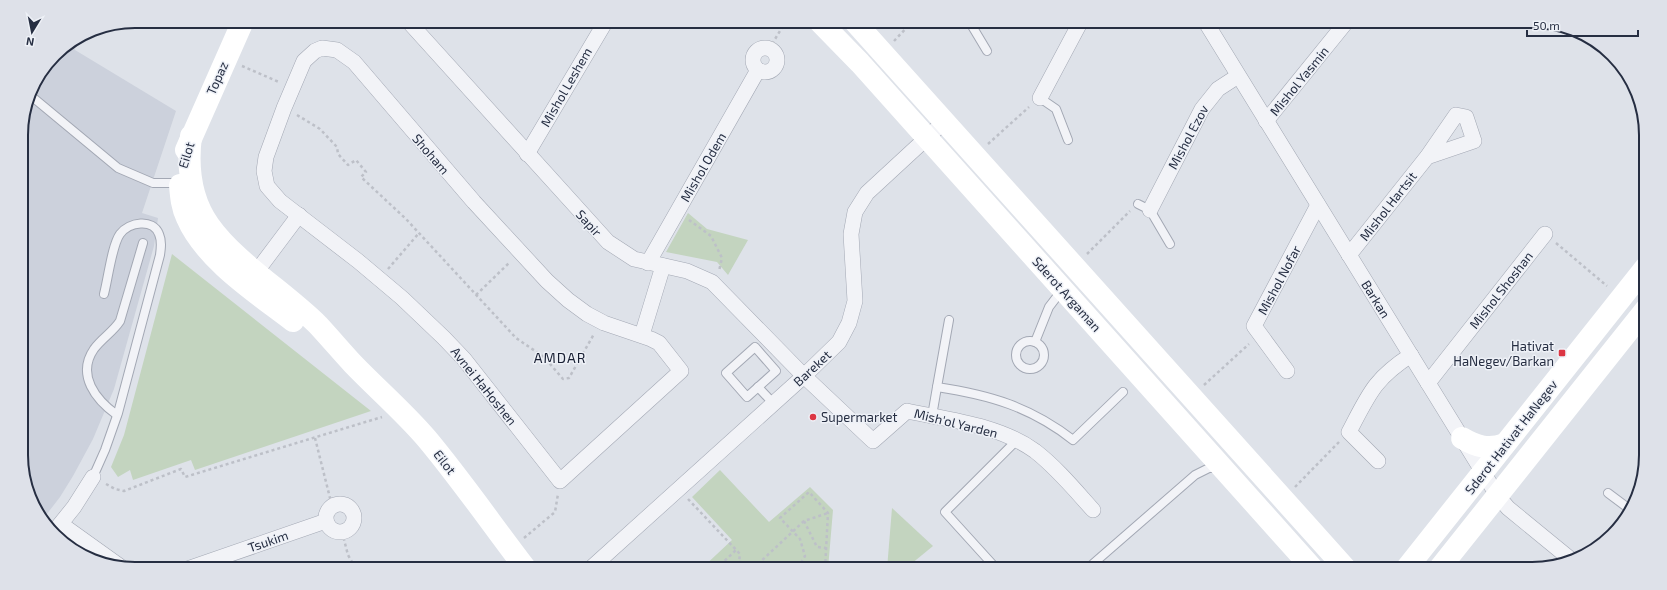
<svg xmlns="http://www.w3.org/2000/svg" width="1667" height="590" viewBox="0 0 1667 590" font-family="'Exo 2',sans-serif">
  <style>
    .built { fill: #ccd1dc }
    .green { fill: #c3d4bf }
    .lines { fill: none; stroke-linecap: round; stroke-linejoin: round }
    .lane-casing { stroke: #a3a8b4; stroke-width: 10 }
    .street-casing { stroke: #a3a8b4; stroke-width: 16 }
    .path { stroke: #bdc0c8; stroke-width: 2.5; stroke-dasharray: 3 3; stroke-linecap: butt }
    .lane { stroke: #f2f3f7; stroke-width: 8 }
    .street { stroke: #f2f3f7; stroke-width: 15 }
    .secondary { stroke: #fff; stroke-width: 22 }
    .poi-dot { fill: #dc3643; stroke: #eef1f7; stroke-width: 1.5 }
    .labels { text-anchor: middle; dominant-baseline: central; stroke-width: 3; stroke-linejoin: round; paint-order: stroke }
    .street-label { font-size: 13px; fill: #262e42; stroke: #eef1f7 }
    .poi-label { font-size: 13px; fill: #262e42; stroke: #eef1f7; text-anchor: end }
    .neighbourhood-label { font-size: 14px; letter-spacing: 1px; fill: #181f33; stroke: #eef1f7 }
    .rim { fill: none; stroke: #262e42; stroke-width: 2 }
  </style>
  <rect width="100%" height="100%" fill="#dee2e9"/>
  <polygon class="built" points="72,42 75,50 176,111 142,213 158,218 154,246 114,389 93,439 73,476 60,497 43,519 23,477 21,127 33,84 60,49"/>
  <g class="green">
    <polygon points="688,213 707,229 748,240 728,275 717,262 666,252"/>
    <polygon points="172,254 371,411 195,470 191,460 133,480 130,470 118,477 111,467 124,435"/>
    <polygon points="720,470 769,522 810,487 833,510 828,569 755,569 731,567 729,569 701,569 732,540 692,497"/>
    <polygon points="892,508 933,546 905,569 887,569"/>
  </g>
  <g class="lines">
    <g class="lane-casing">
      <g id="lane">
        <polyline points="969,21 987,51"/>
        <polyline points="30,95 118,168 153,183 179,183"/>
        <polyline points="1040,98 1056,109 1068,140"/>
        <polyline points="1138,204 1150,210 1170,244"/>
        <path d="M949 320 937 387C990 395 1031 407 1073 440L1123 392"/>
        <circle cx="1030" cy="355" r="14"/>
        <polyline points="1035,342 1049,307 1062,290"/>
        <polygon points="755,347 776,371 747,397 726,373"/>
        <polyline points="758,387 773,403"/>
        <path d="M117 415C96 400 76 375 94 349 102 338 113 332 120 321L143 243"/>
        <polyline points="932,416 937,387"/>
        <path d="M93 477 105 450 118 413 160 255C161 248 162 241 159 234 153 218 129 222 120 234 112 245 108 279 104 294"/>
        <polyline points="1608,493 1628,508"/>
        <polyline points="994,566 945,512 1017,440"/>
        <polyline points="1087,569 1195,475 1209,468 1218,468"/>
      </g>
    </g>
    <g class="street-casing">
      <g id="street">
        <path d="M408 21 608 242 634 259 687 271 712 282 804 376 873 441 907 411C950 420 999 425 1035 451 1057 468 1075 490 1093 510"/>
        <polyline points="1205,21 1497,495 1508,508 1569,558"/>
        <circle cx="765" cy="60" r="12"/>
        <polygon points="322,48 337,50 354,62 474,202 547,281 568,300 587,314 604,323 651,339 659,343 681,371 560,481 464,359 444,338 402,298 358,261 280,201 267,186 264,171 266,157 284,108 304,61 315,51"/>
        <polyline points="1040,98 1081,21"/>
        <polyline points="1266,121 1347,21"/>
        <polyline points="527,154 606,21"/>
        <polyline points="1150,210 1202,109 1218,89 1238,76"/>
        <polyline points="1349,255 1427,157 1456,115 1466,117 1474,141 1427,157"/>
        <polyline points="648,263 758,70"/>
        <polyline points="251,279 299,215"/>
        <polyline points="642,335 663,266"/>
        <polyline points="1287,371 1254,326 1318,205"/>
        <polyline points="1428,383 1545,234"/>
        <path d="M1378 461 1349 432C1369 394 1374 379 1411 355"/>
        <circle cx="340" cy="518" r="14"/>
        <polyline points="61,524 121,567"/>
        <polyline points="53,533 74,507 93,477"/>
        <polyline points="187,569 326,521"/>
        <polyline points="590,569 804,376 839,342 849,323 855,301 851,234 855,212 867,193 945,121"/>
      </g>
    </g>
    <g class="path">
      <polyline points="894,41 913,21"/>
      <polyline points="769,49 786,21"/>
      <polyline points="242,66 279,82"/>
      <polyline points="297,115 320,129 337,147 338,154 348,165 356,160 366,172 361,177 406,219 516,338 544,357 563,379 569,378 594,334"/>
      <polyline points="988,144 1029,107"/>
      <polyline points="689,220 711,236 722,258 719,271"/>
      <polyline points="1556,243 1607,286"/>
      <polyline points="1087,254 1130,211"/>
      <polyline points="388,269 419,233"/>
      <polyline points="476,295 510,262"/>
      <polyline points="1204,385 1249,344"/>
      <polyline points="315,438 332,506"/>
      <polyline points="106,484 115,489 124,491 181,469 185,477 382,417"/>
      <polyline points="1295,487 1339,442"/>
      <polyline points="688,499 740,554 739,562 810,569"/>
      <polyline points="804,521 817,547 826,548"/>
      <polyline points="342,532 348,555 356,569"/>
      <polyline points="524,538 555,512 558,494"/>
      <polyline points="758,564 804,521 828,513"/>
      <polyline points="798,568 805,556 800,539 780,518 809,492 828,513 825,569"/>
      <polyline points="716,569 736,550"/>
    </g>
    <use href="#lane" class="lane"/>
    <use href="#street" class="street"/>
    <g class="secondary">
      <polyline points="819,21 860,63 1313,569"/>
      <polyline points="854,21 1346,569"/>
      <path d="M191 136C187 168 190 198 209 225 235 262 286 293 318 325 330 338 341 351 353 364 377 389 404 412 427 439 462 481 493 526 526 569"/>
      <polyline points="186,150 243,21"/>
      <path d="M180 185C181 197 182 208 187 218 205 260 258 294 293 321"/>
      <path d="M1462 438C1477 447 1489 450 1505 444"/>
      <polyline points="1406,569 1645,268"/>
      <polyline points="1439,569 1646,309"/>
    </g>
  </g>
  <g class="poi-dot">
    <rect x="1558" y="349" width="8" height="8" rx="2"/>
    <circle cx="813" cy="417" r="4"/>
  </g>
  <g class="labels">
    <g class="street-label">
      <text transform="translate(217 78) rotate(-66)">Topaz</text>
      <text transform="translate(1299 81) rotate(-51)">Mishol Yasmin</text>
      <text transform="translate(566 87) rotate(-60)">Mishol Leshem</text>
      <text transform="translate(1188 137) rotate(-62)">Mishol Ezov</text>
      <text transform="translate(431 154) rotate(49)">Shoham</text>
      <text transform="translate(186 155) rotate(-73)">Eilot</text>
      <text transform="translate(703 167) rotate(-60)">Mishol Odem</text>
      <text transform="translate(1388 206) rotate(-52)">Mishol Hartsit</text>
      <text transform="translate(589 223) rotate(48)">Sapir</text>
      <text transform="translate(1279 280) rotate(-62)">Mishol Nofar</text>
      <text transform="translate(1501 290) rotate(-52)">Mishol Shoshan</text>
      <text transform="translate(1067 294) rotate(48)">Sderot Argaman</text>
      <text transform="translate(1376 299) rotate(58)">Barkan</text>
      <text transform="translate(812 368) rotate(-43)">Bareket</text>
      <text transform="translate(484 386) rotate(51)">Avnei HaHoshen</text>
      <text transform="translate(956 423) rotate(14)">Mish'ol Yarden</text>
      <text transform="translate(1511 437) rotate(-52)">Sderot Hativat HaNegev</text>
      <text transform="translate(445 462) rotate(52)">Eilot</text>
      <text transform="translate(268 541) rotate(-19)">Tsukim</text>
    </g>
    <g class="poi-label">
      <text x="1554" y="346">Hativat<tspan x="1554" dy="15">HaNegev/Barkan</tspan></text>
      <text x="821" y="417" text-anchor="start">Supermarket</text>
    </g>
    <g class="neighbourhood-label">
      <text x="560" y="357">AMDAR</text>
    </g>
  </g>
  <path d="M0 0H1667V590H0ZM135 28H1532A107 107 0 0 1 1639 135V455A107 107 0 0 1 1532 562H135A107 107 0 0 1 28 455V135A107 107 0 0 1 135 28Z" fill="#dee1e9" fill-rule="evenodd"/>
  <path class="rim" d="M135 28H1532A107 107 0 0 1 1639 135V455A107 107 0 0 1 1532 562H135A107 107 0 0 1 28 455V135A107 107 0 0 1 135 28Z"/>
  <g transform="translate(32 32) rotate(190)" stroke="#eef1f7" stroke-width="3" paint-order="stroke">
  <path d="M0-3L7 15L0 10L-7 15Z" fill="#262e42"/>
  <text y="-6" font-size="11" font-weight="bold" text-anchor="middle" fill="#262e42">N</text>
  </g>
  <path d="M1527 30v6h111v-6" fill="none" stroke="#262e42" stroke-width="2"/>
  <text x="1533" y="30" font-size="12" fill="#262e42" stroke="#eef1f7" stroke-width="3" paint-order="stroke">50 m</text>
</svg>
